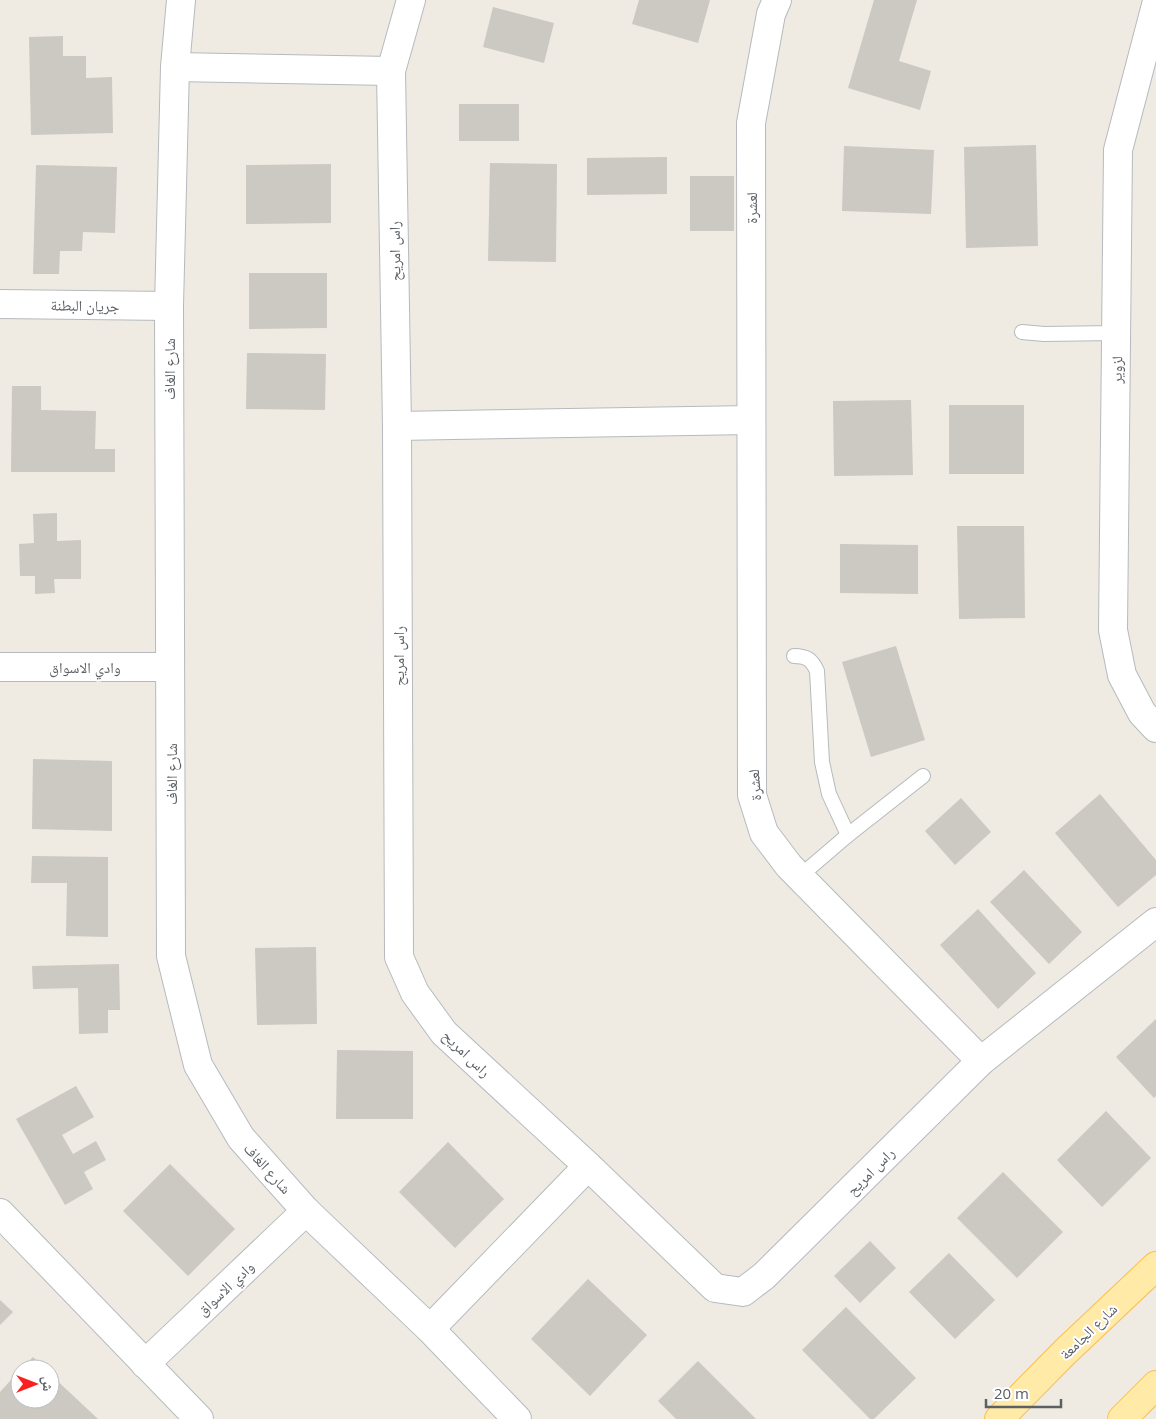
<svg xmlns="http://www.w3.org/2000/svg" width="1156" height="1419" viewBox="0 0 1156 1419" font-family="'Open Sans','Noto Naskh Arabic',sans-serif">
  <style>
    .building { fill: #ccc8c2 }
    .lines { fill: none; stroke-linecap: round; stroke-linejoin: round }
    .service-casing { stroke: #b6babe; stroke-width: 16 }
    .minor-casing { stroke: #b6babe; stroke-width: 30 }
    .primary-casing { stroke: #fdbd4d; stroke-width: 30 }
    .service { stroke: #fff; stroke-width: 14 }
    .minor { stroke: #fff; stroke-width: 28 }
    .primary { stroke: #ffeaa8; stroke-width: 28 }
    .labels { text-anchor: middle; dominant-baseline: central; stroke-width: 4; stroke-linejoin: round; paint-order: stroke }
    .street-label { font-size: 15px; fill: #5b6065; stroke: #fff }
  </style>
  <rect width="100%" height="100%" fill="#efebe3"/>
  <g class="building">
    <polygon points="639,0 710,0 698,43 632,24"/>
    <polygon points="874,0 917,0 899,61 931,71 920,110 848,88"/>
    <polygon points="493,7 554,23 544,63 483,47"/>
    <polygon points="63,36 63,56 86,56 86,78 112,77 113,133 31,135 29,37"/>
    <rect x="459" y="104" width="60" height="37"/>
    <polygon points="1036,145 1038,246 966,248 964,147"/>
    <polygon points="844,146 934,150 931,214 842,211"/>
    <polygon points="667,157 667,194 587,195 587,158"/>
    <polygon points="490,163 557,164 556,262 488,261"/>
    <polygon points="331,164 331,223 246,224 246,165"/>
    <polygon points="36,165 117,167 115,233 83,232 82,251 60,251 59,274 33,274"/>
    <rect x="690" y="176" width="44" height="55"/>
    <polygon points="249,273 327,273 327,328 249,329"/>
    <polygon points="247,353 326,354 325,410 246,409"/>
    <polygon points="12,386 41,386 41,410 96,411 95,449 115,449 115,472 11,472"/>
    <polygon points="911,400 913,475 834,476 833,401"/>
    <rect x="949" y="405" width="75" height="69"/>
    <polygon points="57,513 57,541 81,540 81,579 54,579 55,593 35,594 35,576 20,576 19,544 34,543 33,514"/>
    <polygon points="957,526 1024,526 1025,618 959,619"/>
    <polygon points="840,544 918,545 918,594 840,593"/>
    <polygon points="896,646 925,740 871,757 842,662"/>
    <polygon points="33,759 112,761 112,831 32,829"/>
    <polygon points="1100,794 1156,860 1156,875 1118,907 1055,833"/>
    <polygon points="961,798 991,832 955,865 925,831"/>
    <polygon points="32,856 108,857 108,937 66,936 67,883 31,883"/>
    <polygon points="1024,870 1082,932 1049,964 990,902"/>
    <polygon points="978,909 1036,973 998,1009 940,945"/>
    <polygon points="316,947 317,1024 257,1025 255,948"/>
    <polygon points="119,964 120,1010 108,1010 108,1033 79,1034 78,988 33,989 32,966"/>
    <polygon points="1156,1019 1156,1096 1154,1098 1116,1057"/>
    <polygon points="337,1050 413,1051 413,1119 336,1119"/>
    <polygon points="76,1086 94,1117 62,1135 73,1154 96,1141 106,1160 84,1172 93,1189 65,1205 16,1119"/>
    <polygon points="1106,1111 1151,1158 1102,1207 1057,1160"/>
    <polygon points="448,1142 504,1199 455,1248 399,1192"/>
    <polygon points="170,1164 235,1229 188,1276 123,1211"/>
    <polygon points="1003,1172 1063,1232 1017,1278 957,1218"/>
    <polygon points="870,1241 896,1268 860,1303 834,1276"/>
    <polygon points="949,1253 995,1300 955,1339 909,1292"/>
    <polygon points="588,1279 647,1335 590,1396 531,1339"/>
    <polygon points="0,1300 13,1312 0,1325"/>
    <polygon points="846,1307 916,1378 874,1419 870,1419 802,1350"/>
    <polygon points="33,1357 45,1369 21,1369"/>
    <polygon points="698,1361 756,1419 676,1419 658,1401"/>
    <polygon points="20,1370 20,1399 50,1399 50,1374 98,1419 0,1419 0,1392"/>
  </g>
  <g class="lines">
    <g class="service-casing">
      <g id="service">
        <polyline points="1022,332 1044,334 1116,333"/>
        <path d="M794 656C807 656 812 660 817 671L822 762 829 794 848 835"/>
        <polyline points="799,877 848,835 923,776"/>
      </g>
    </g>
    <g class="minor-casing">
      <g id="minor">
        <polyline points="181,0 175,67 169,306 171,956 198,1065 241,1138 306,1211 430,1329 517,1419"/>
        <polyline points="411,0 391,71 397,426 399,957 415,993 444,1033 588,1166 715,1288 743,1292 764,1276 981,1061 1156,922"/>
        <polyline points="777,0 771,14 751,123 752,795 764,833 789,866 981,1061"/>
        <polyline points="1156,5 1118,150 1113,630 1122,675 1142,713 1156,728"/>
        <polyline points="175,67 391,71"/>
        <polyline points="0,304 169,306"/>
        <polyline points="397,426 751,420"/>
        <polyline points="0,667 170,667"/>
        <polyline points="0,1213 199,1419"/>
        <polyline points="430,1329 588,1166"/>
        <polyline points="145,1364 306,1211"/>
      </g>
    </g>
    <g class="primary-casing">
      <g id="primary">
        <polyline points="999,1419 1065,1352 1156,1266"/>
        <polyline points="1122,1419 1156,1385"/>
      </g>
    </g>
    <use href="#service" class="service"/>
    <use href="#minor" class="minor"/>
    <use href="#primary" class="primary"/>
  </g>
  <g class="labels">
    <g class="street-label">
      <text transform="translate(751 208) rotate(-90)">لعشرة</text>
      <text transform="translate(394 251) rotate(-91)">راس امريح</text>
      <text transform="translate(85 305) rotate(1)">جريان البطنة</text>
      <text transform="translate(169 369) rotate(-90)">شارع الغاف</text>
      <text transform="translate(1116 370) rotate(-89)">لزوير</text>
      <text transform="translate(398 656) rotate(-90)">راس امريح</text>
      <text x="85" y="667">وادي الاسواق</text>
      <text transform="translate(171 774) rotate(-90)">شارع الغاف</text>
      <text transform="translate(754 785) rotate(-95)">لعشرة</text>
      <text transform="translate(467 1053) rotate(44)">راس امريح</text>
      <text transform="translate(268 1168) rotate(48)">شارع الغاف</text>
      <text transform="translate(870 1171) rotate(-45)">راس امريح</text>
      <text transform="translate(225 1288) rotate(-43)">وادي الاسواق</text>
      <text transform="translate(1088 1331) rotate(-44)">شارع الجامعة</text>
    </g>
  </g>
  <g transform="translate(35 1384) rotate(90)"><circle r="24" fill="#ffffff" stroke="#bdbfc1"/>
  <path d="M0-4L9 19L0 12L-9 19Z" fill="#f82021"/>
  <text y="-8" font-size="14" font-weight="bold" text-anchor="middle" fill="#5b6065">ش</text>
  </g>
  <path d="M986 1399v8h75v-8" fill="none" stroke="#5b6065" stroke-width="2.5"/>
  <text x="994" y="1399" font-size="15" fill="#5b6065" stroke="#ffffff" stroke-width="4" paint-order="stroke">20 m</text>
</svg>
